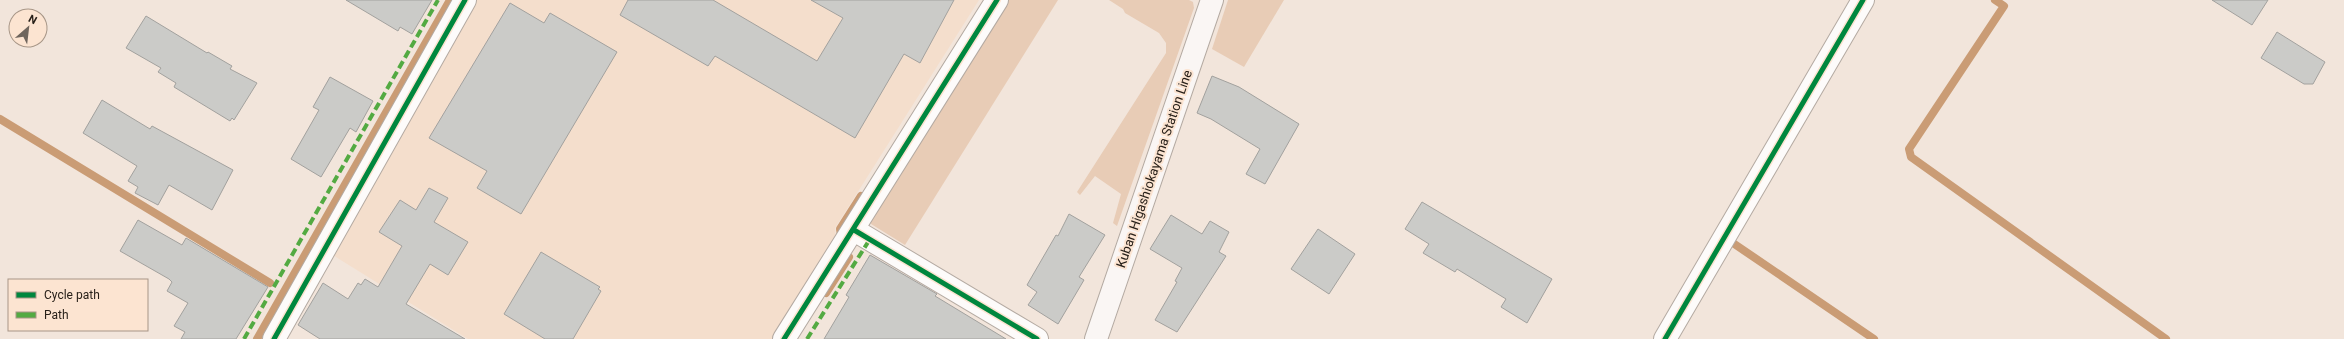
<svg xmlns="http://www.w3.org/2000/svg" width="2344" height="339" viewBox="0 0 2344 339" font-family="Roboto,sans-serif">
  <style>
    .built { fill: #f4decc }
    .green { fill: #e8ccb6 }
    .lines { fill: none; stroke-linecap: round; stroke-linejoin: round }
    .stream { stroke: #ca9c75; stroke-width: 8 }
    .building { fill: #cbcbc8; stroke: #a2a19e }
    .minor-casing { stroke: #b4aaa2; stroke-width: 24 }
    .secondary-casing { stroke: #b4aaa2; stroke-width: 24 }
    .minor { stroke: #fdfbfa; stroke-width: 22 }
    .secondary { stroke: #faf6f4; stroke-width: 22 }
    .quiet { stroke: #53aa42; stroke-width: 4; stroke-dasharray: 8 4; stroke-linecap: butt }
    .cycleway-casing { stroke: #fce4d1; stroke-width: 8 }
    .cycleway { stroke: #00873e; stroke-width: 5 }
    .labels { text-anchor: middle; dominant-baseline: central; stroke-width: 4; stroke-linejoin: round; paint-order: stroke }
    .street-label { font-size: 13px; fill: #282019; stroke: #fce4d1 }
  </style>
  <rect width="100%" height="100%" fill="#f2e5db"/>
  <polygon class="built" points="476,0 979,0 835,228 836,238 772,339 468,339 331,254"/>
  <g class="green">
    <polygon points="1004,0 1058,0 905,245 871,224 870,213"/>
    <polygon points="1109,0 1189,0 1193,2 1194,8 1117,226 1113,223 1121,194 1095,176 1080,195 1077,192 1166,53 1166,43 1159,33 1125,13 1123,9"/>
    <polygon points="1228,0 1284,0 1244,67 1212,49"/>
  </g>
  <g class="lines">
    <g class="stream">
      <polyline points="1995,0 2004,6 1909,149 1911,157 2166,339"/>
      <polyline points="0,119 270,283"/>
      <polyline points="841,235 840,229 861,196"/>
      <polyline points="1730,241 1874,339"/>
      <polyline points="826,293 849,257"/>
      <polyline points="257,339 450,0"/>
    </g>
  </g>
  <g class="building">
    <polygon points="346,0 432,0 412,34 400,27 398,31"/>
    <polygon points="628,0 713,0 817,61 843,18 811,0 954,0 920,63 904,54 855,138 715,56 708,66 620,15"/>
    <polygon points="2212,0 2268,0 2252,25"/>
    <polygon points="510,3 544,23 550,13 617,52 521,214 477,188 487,171 429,138"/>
    <polygon points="146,16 207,53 208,52 232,66 230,69 257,83 234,120 232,118 230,121 174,87 176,83 158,72 161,68 126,48"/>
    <polygon points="2277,32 2325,62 2313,84 2304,84 2261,58"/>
    <polygon points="1212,76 1239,87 1299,124 1265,184 1246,174 1260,149 1211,119 1197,113"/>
    <polygon points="330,77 373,101 356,132 350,128 321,177 291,159 319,110 313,107"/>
    <polygon points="102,100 150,129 152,126 233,170 212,210 169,185 158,205 135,193 138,187 128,181 137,166 83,133"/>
    <polygon points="429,188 448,198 434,222 468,242 448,275 430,264 406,304 465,339 320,339 298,325 323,283 348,299 358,283 361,285 365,279 378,287 402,246 379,232 400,200 416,210"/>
    <polygon points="1422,202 1552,279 1527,323 1501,307 1506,299 1457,269 1455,272 1423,253 1429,244 1405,229"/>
    <polygon points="1069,214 1105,235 1079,277 1084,280 1058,324 1028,305 1037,292 1027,285 1056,235 1058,236"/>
    <polygon points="1171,215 1202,234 1210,221 1229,232 1219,252 1226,256 1177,332 1155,320 1177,282 1175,281 1182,268 1150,249"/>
    <polygon points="138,220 182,245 186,238 268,287 236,339 181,339 185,332 174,326 188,303 167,291 172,282 169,279 120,251"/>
    <polygon points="1318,229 1355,254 1329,294 1291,269"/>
    <polygon points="541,252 600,287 598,289 601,291 573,339 545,339 504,314"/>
    <polygon points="870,255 937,294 935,296 1006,339 824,339 849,297 846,295"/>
  </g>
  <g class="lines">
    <g class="minor-casing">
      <g id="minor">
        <polyline points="854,230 1037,339"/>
        <polyline points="274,339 465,0"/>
        <polyline points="784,339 997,0"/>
        <polyline points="1665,339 1863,0"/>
      </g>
    </g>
    <g class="secondary-casing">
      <polyline id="secondary" points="1096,339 1212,0"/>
    </g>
    <use href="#minor" class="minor"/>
    <use href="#secondary" class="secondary"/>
    <g class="quiet">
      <polyline points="244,339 438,0"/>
      <polyline points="807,339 870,239"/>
    </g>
    <g class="cycleway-casing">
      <g id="cycleway">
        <polyline points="854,230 1037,339"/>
        <polyline points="274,339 465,0"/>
        <polyline points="784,339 997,0"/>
        <polyline points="1665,339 1863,0"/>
      </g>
    </g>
    <use href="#cycleway" class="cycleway"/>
  </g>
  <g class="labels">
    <g class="street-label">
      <text transform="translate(1154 169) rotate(-71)">Kuban Higashiokayama Station Line</text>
    </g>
  </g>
  <rect x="8" y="279" width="140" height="52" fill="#fce4d1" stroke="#a79687"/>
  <rect x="16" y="292" width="20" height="6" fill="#00873e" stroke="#a79687"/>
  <text x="44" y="299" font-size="12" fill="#282019">Cycle path</text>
  <rect x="16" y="312" width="20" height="6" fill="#53aa42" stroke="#a79687"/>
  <text x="44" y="319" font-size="12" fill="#282019">Path</text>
  <g transform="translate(28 28) rotate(28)"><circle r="19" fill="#fce4d1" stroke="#a79687"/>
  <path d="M0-3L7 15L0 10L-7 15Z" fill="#6f655d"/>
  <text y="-6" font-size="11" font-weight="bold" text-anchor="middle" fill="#282019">N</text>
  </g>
</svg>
